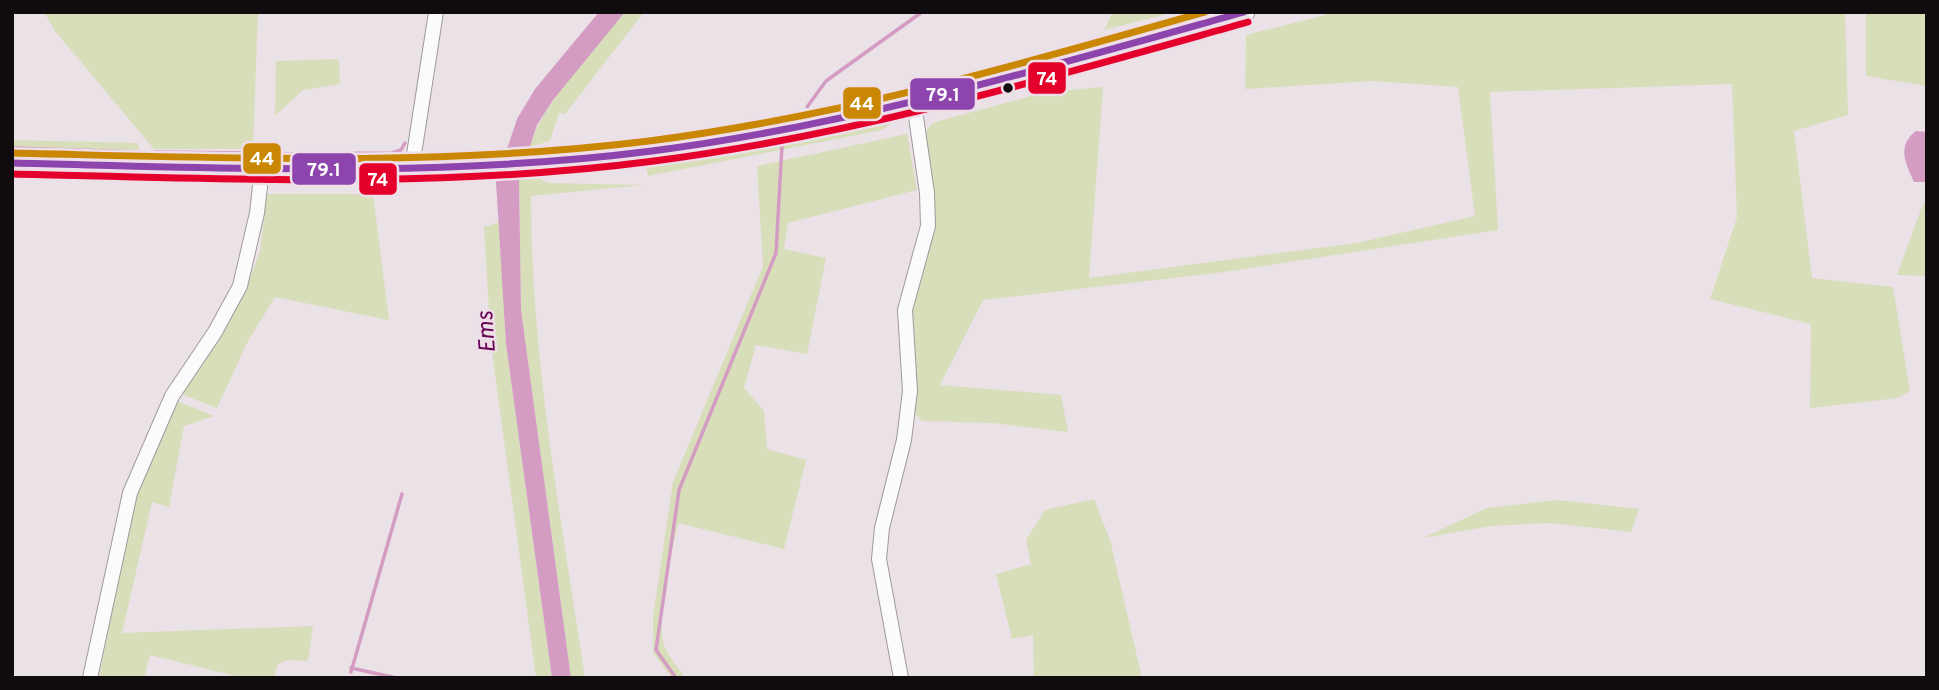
<svg xmlns="http://www.w3.org/2000/svg" width="1939" height="690" viewBox="0 0 1939 690" font-family="Overpass,sans-serif">
  <style>
    .green { fill: #d7deb9 }
    .water { fill: #d49bc3 }
    .lines { fill: none; stroke-linecap: round; stroke-linejoin: round }
    .stream { stroke: #d49bc3; stroke-width: 3.5 }
    .minor-casing { stroke: #9f999d; stroke-width: 16 }
    .secondary-casing { stroke: #9f999d; stroke-width: 21 }
    .minor { stroke: #fcfbfb; stroke-width: 14 }
    .secondary { stroke: #fcfbfb; stroke-width: 19 }
    .bus-1-casing { stroke: #eedee8; stroke-width: 12 }
    .bus-2-casing { stroke: #eedee8; stroke-width: 12 }
    .bus-3-casing { stroke: #eedee8; stroke-width: 12 }
    .bus-1 { stroke: #8e44ad; stroke-width: 7 }
    .bus-2 { stroke: #e4002b; stroke-width: 7 }
    .bus-3 { stroke: #c98703; stroke-width: 7 }
    .bus-dot { fill: #100b0e; stroke: #eedee8; stroke-width: 2.5 }
    .labels { text-anchor: middle; dominant-baseline: central; stroke-width: 5; stroke-linejoin: round; paint-order: stroke }
    .water-label { font-size: 23px; font-style: italic; fill: #660153; stroke: #eedee8 }
    .line-badge { stroke: #eedee8; stroke-width: 2.5 }
    .badge-label { font-size: 19px; text-anchor: middle; font-weight: bold; fill: #fff }
  </style>
  <rect width="100%" height="100%" fill="#eae2e7"/>
  <g class="green">
    <polygon points="44,12 258,12 253,149 154,149 55,31"/>
    <path d="M625 12H644L565 114 559 113 550 141 529 147C548 95 590 54 625 12Z"/>
    <polygon points="1113,12 1175,12 1104,30"/>
    <polygon points="1337,12 1845,12 1848,115 1794,131 1812,278 1893,287 1910,391 1898,398 1810,408 1811,324 1710,299 1737,217 1732,84 1490,92 1498,230 1224,272 983,300 940,385 1061,395 1068,432 992,423 922,421 913,411 910,312 932,192 926,132 932,123 1046,92 1103,87 1089,278 1357,243 1475,216 1458,87 1372,81 1245,89 1246,35"/>
    <polygon points="1866,12 1927,12 1927,86 1866,76"/>
    <polygon points="339,59 340,84 303,90 275,116 276,61"/>
    <polygon points="896,120 882,130 648,176 646,167 769,147"/>
    <path d="M907 134 917 190 788 223 784 249 826 258 807 354 756 345 744 388 764 411 767 449 806 460 784 549 678 523C672 553 653 621 666 650 671 659 679 669 685 678H672L653 653V617L673 482 763 266 757 166Z"/>
    <polygon points="12,140 138,143 139,150 12,147"/>
    <path d="M539 178 547 183 644 185 531 196C531 358 561 518 585 678H571L521 310 519 179Z"/>
    <polygon points="267,194 373,194 389,320 275,297 248,341 217,408 181,394 246,289 260,251"/>
    <polygon points="1923,204 1927,204 1927,276 1897,275"/>
    <polygon points="500,222 506,344 552,678 536,678 491,344 484,227"/>
    <polygon points="177,401 214,416 184,426 169,507 152,502 122,633 313,626 308,661 288,660 278,664 274,678 244,678 150,655 144,678 99,678 135,496"/>
    <polygon points="1094,499 1110,540 1142,678 1034,678 1033,635 1012,639 996,574 1031,564 1026,540 1045,510"/>
    <polygon points="1556,500 1639,509 1631,532 1551,523 1491,526 1423,538 1487,508"/>
  </g>
  <g class="water">
    <polygon points="599,12 625,12 553,100 537,125 519,179 521,310 571,678 552,678 506,344 496,182 517,119 535,89"/>
    <path d="M1916 131 1927 132V182H1914C1906 164 1896 146 1916 131Z"/>
  </g>
  <g class="lines">
    <g class="stream">
      <polyline points="807,107 826,81 922,12"/>
      <polyline points="12,148 140,152"/>
      <polyline points="154,152 249,153"/>
      <polyline points="272,154 392,153 401,150 405,143"/>
      <polyline points="351,668 397,678"/>
      <polyline points="351,672 402,494"/>
      <polyline points="676,678 656,650 679,490 776,253 782,145"/>
    </g>
    <g class="minor-casing">
      <g id="minor">
        <polyline points="412,167 436,12"/>
        <polyline points="90,678 130,493 172,396 215,332 240,286 257,213 262,168"/>
        <polyline points="901,678 879,559 882,528 904,440 910,391 905,310 928,226 927,193 914,103"/>
      </g>
    </g>
    <g class="secondary-casing">
      <path id="secondary" d="M12 163C225 168 441 178 652 151 854 125 1049 67 1245 12"/>
    </g>
    <use href="#minor" class="minor"/>
    <use href="#secondary" class="secondary"/>
    <g class="bus-1-casing">
      <path id="bus-1" d="M12 163C225 168 440 178 652 151 853 125 1049 67 1244 12"/>
    </g>
    <g class="bus-2-casing">
      <path id="bus-2" d="M12 174C226 179 441 189 654 161 856 135 1052 77 1248 22"/>
    </g>
    <g class="bus-3-casing">
      <path id="bus-3" d="M12 153C225 158 438 167 649 141 838 117 1023 64 1205 12"/>
    </g>
    <use href="#bus-1" class="bus-1"/>
    <use href="#bus-2" class="bus-2"/>
    <use href="#bus-3" class="bus-3"/>
  </g>
  <circle class="bus-dot" cx="1008" cy="88" r="6"/>
  <g class="labels">
    <g class="water-label">
      <text transform="translate(488 332) rotate(-94)">Ems</text>
    </g>
  </g>
  <g class="line-badge">
    <rect x="1027" y="61" width="40" height="34" rx="7" fill="#e4002b"/>
    <rect x="909" y="77" width="67" height="34" rx="7" fill="#8e44ad"/>
    <rect x="842" y="86" width="40" height="34" rx="7" fill="#c98703"/>
    <rect x="242" y="142" width="40" height="33" rx="7" fill="#c98703"/>
    <rect x="291" y="152" width="66" height="34" rx="7" fill="#8e44ad"/>
    <rect x="358" y="162" width="40" height="34" rx="7" fill="#e4002b"/>
  </g>
  <g class="badge-label">
    <text x="1047" y="85">74</text>
    <text x="943" y="101">79.1</text>
    <text x="862" y="110">44</text>
    <text x="262" y="165">44</text>
    <text x="324" y="176">79.1</text>
    <text x="378" y="186">74</text>
  </g>
  <rect width="1939" height="690" fill="none" stroke="#100b0e" stroke-width="28"/>
</svg>
